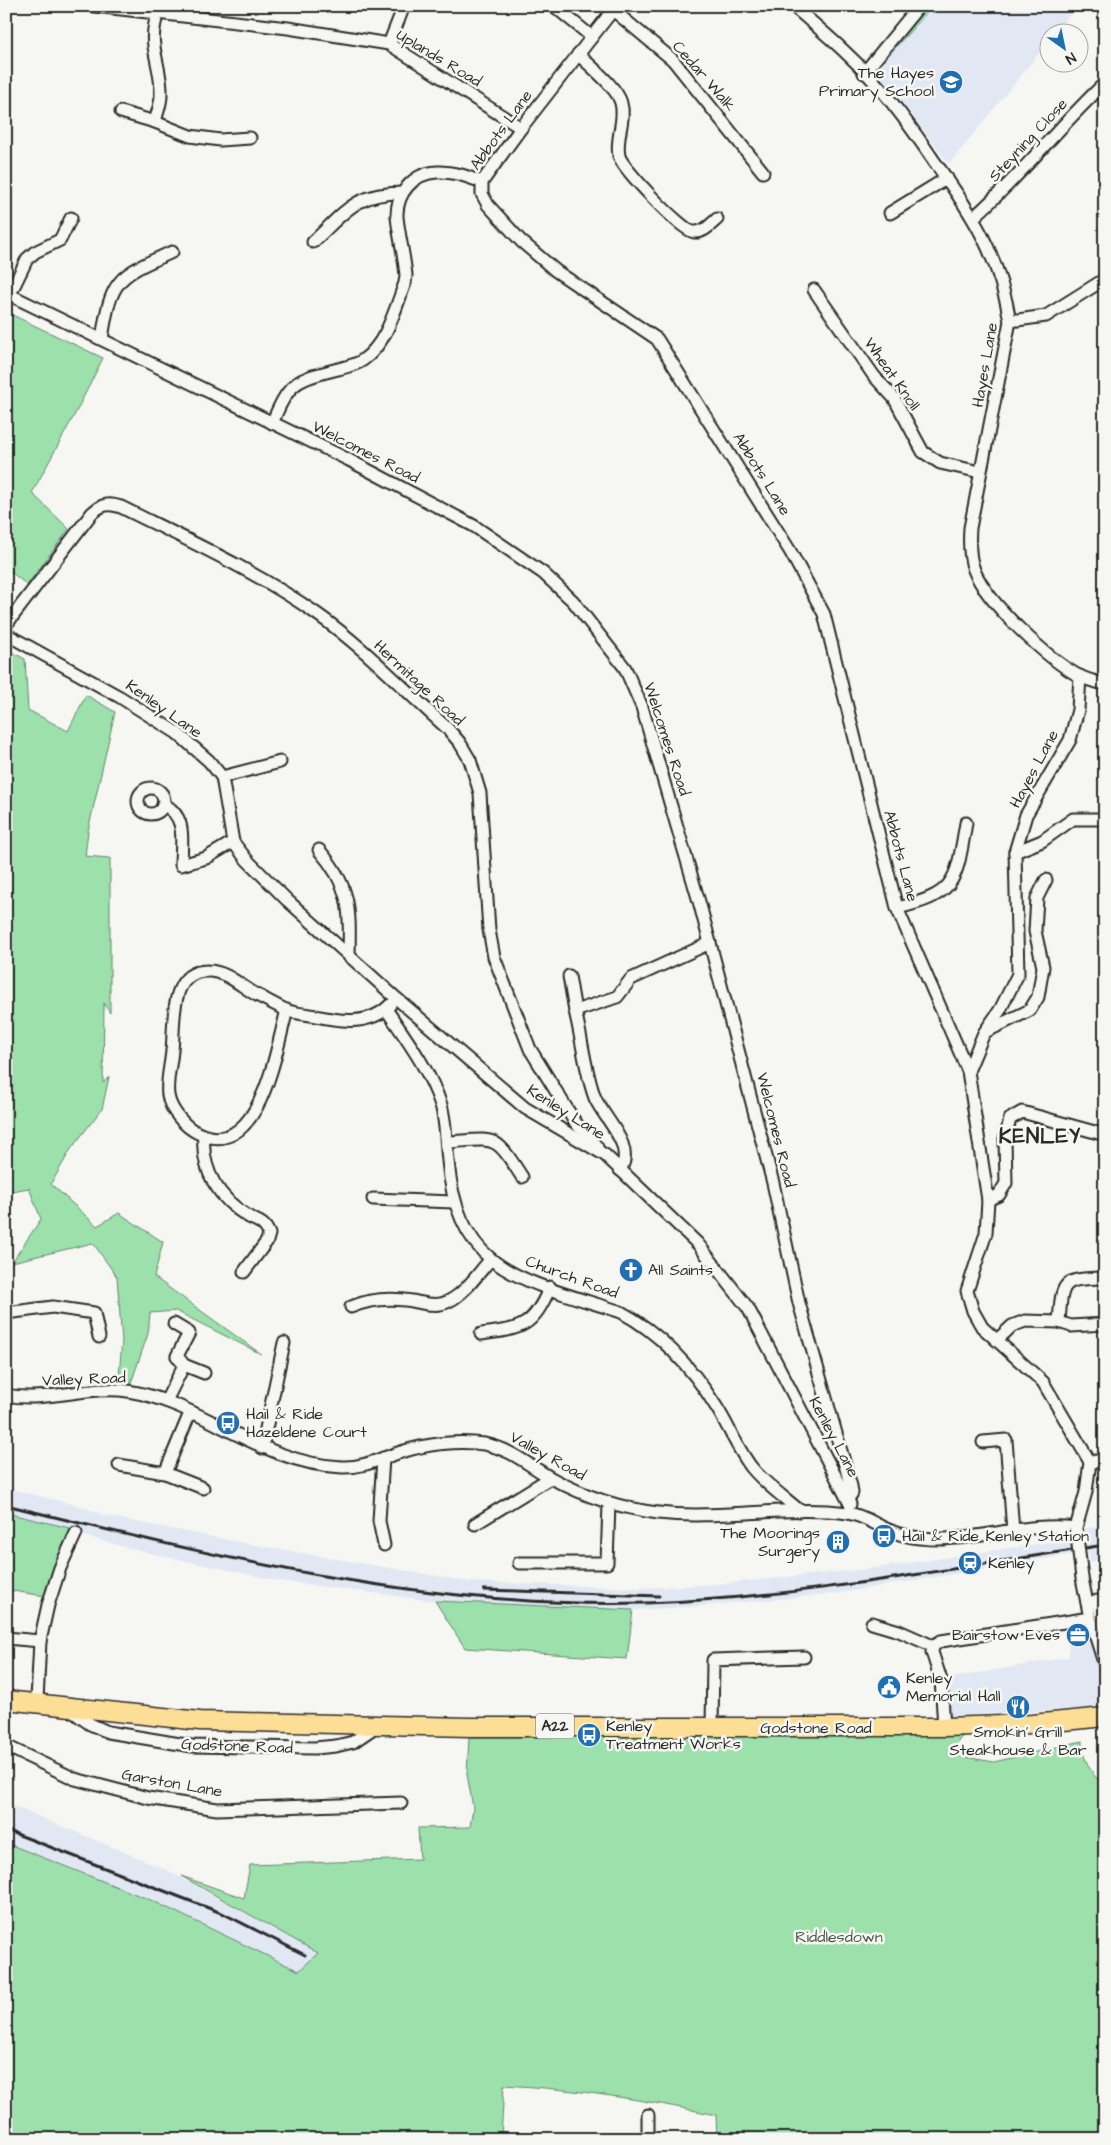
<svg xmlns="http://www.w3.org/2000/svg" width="1111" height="2145" viewBox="0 0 1111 2145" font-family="'Architects Daughter',sans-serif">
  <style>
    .built { fill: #e1e8f3 }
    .green { fill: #9ce0ac; stroke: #64866c }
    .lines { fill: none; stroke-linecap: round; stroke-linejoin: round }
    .minor-casing { stroke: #2b2b2b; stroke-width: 15 }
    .highway-casing { stroke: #2b2b2b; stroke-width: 21 }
    .minor { stroke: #f6f6f2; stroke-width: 11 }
    .highway { stroke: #fdde96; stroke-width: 18 }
    .rail { stroke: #2b2b2b; stroke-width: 3 }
    .minor-bridge-casing { stroke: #2b2b2b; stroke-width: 15; stroke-linecap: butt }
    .minor-bridge { stroke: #f6f6f2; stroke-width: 11 }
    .labels { text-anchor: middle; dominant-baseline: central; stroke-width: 5; stroke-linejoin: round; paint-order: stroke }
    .shield { fill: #f6f6f2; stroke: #686867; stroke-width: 1 }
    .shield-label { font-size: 15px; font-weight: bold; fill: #2b2b2b }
    .street-label { font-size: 16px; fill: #2b2b2b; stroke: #f6f6f2 }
    .poi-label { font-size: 16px; fill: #2b2b2b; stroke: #f6f6f2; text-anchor: start }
    .park-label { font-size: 16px; fill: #47584b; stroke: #f6f6f2 }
    .district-label { font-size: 21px; font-weight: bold; letter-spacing: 1px; fill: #2b2b2b; stroke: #f6f6f2 }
  </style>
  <rect width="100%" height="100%" fill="#f6f6f2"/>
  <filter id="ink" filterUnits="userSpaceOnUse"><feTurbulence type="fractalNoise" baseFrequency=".02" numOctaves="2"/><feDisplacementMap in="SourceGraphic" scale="10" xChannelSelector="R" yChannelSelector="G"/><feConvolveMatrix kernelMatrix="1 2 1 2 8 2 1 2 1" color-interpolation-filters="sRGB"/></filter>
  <g filter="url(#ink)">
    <g class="built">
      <polygon points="933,6 1077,6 1056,32 1048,32 1048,42 949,164 891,87 880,78 877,68"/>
      <polygon points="6,1488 80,1506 106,1516 243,1543 471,1582 640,1588 720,1584 876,1568 1070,1539 1073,1554 833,1594 701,1606 633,1610 435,1601 279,1581 140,1551 77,1534 74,1529 6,1513"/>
      <polygon points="1105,1525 1105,1558 1090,1562 1083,1529"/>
      <polygon points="1091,1629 1105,1671 1105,1708 947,1716 945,1679 1069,1657 1069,1630"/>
      <polygon points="6,1803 167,1870 318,1953 299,1971 153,1901 6,1846"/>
    </g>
    <g class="green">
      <polygon points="927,6 933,6 877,68"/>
      <polygon points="6,312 103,358 76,412 32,493 69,529 27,585 6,568"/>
      <polygon points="6,649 25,659 28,710 68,731 86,695 115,712 88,831 85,856 110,858 110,1013 104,1003 103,1083 109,1077 102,1109 71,1149 51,1184 97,1226 119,1213 163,1242 154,1277 261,1354 176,1311 150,1313 148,1334 130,1386 118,1386 122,1341 117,1277 93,1243 12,1262 41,1219 29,1188 6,1192"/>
      <polygon points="6,1513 74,1529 46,1589 45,1596 6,1590"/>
      <polygon points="435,1601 633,1610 627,1659 465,1648"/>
      <path d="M963 1735 948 1754 994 1762 1082 1741C1081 1755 1089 1767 1096 1778H1105V2139H717L716 2115C646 2100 576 2089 504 2085L501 2139H6V1843L153 1901 299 1971 318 1953 181 1876 244 1898 250 1865 420 1859 418 1828 470 1827 473 1808 467 1774 469 1737Z"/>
    </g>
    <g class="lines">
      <g class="minor-casing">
        <g id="minor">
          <polyline points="94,6 288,28 389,44 521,128"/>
          <polyline points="554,6 592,37"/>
          <polyline points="616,6 521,128 482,182 482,194 488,205 521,241 556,271 657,339 790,551 824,614 897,908 968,1071"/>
          <path d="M793 6C826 34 862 65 889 99 905 119 920 140 934 161 972 213 999 255 1010 321L970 528C969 542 969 557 974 570 987 603 1048 659 1079 676 1087 680 1096 682 1105 684"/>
          <polyline points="613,10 673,60 763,172"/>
          <polyline points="389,44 404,6"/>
          <path d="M578 54C590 66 617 87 621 103 626 120 615 139 619 156 622 168 682 231 694 232 704 233 711 224 717 219"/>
          <polyline points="864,73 919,6"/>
          <polyline points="121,112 155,122 190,136 220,140 250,138"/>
          <path d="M155 122C157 113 161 104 161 95 162 61 144 45 160 8"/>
          <polyline points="890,213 947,178"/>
          <path d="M974 217C1021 176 1059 126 1105 83"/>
          <path d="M313 242C345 212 355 193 402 193"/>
          <polyline points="814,290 874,376 894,398 923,452 940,463 980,472"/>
          <polyline points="6,293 349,460 474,526 543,573 573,601 625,668 642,707 700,905 773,1183 799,1303 851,1486 852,1493 848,1499"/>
          <polyline points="10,294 27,259 35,252 60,240 71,218"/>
          <polyline points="1010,321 1046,316 1105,279"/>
          <path d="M102 339C111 278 118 276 172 252"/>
          <path d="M272 423C290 381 295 380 338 369 346 367 356 365 363 360 387 343 395 309 405 283L406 275C404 255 399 236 397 217 396 194 413 173 437 172 453 171 468 177 482 182"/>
          <path d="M6 625 92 513C102 504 108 503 121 507 187 540 256 571 317 614 364 647 405 691 448 729L460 743 470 760 480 793 489 930 494 957 530 1049 575 1122 597 1147"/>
          <polyline points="6,634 120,697 177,733 209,761 222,777 233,842 247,860 287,900 396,998 525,1108 605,1155 698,1244 748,1308 850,1504"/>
          <polyline points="222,777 280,762"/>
          <circle cx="151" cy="801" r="13"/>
          <path d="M163 804C188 817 181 841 181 865L206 858 233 842"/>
          <path d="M319 850C351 886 350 910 349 956"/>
          <polyline points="1015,852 1042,841 1073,819 1103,819"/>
          <path d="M897 908C958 894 956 880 966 823"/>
          <polyline points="569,976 575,1011"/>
          <path d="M386 1009C407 1040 429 1069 441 1105 446 1122 446 1143 448 1161 451 1197 462 1235 491 1259 522 1285 583 1299 621 1312 662 1334 693 1369 717 1408 729 1427 738 1450 752 1468 765 1484 784 1497 800 1511"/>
          <path d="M287 1010C276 1049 260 1162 198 1133 185 1127 170 1110 168 1095 166 1081 171 1065 172 1050 175 1024 168 970 208 971 226 971 241 986 255 994 265 999 275 1005 286 1010 293 1013 303 1014 311 1015 338 1021 369 1027 390 1005"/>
          <polyline points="985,1032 1030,1010 1038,997 1043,967 1035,931 1037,898 1046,880"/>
          <path d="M204 1136C201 1171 219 1199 249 1217 259 1222 265 1223 269 1234L267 1241 244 1272"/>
          <path d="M447 1142C497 1139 494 1133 522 1177"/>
          <path d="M620 1170C636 1146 604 1119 595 1098 585 1072 582 1038 575 1011L617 997 631 979 710 943"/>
          <polyline points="373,1199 454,1202"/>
          <polyline points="988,1200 999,1195 1006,1183 1005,1139 1010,1119 1022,1112 1102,1134"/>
          <path d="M351 1307C367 1300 387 1298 405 1300 418 1301 434 1308 447 1302 465 1294 478 1273 491 1259"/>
          <polyline points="6,1313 53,1307 94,1313 99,1337"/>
          <path d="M1059 1322C1062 1280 1062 1279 1105 1278"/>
          <polyline points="174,1324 189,1333 177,1356 184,1365"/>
          <path d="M481 1334C522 1329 533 1327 550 1287"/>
          <polyline points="997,1340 1012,1326 1025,1321 1059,1322 1071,1326 1105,1324"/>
          <path d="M6 1395C46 1403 88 1385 128 1391 203 1403 261 1464 342 1467 363 1468 382 1458 401 1452 427 1444 458 1440 484 1444 512 1449 529 1466 553 1479 586 1497 620 1508 658 1513 721 1520 785 1505 848 1513 861 1515 872 1522 884 1528 900 1536 920 1539 938 1539 984 1539 1030 1522 1076 1528L1086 1492 1090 1462 1043 1382 982 1327 973 1311 967 1291 986 1233 988 1200 968 1071 984 1033 1000 1010 1018 974 1015 852 1026 815 1070 740 1078 710 1080 676"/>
          <polyline points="166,1401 184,1365 204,1373"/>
          <polyline points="983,1442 1006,1440 1013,1531"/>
          <polyline points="262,1448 284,1343"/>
          <polyline points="383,1458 379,1521 384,1545"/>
          <polyline points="1090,1462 1105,1460"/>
          <polyline points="119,1465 165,1473 203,1488"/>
          <polyline points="165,1473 190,1413"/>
          <polyline points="475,1524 550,1478"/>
          <polyline points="519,1563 607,1563 609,1504"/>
          <polyline points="1082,1578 1090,1618 1105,1666"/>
          <polyline points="1087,1603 1097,1601 1105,1628"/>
          <polyline points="872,1623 899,1631 933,1646"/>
          <polyline points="6,1638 40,1641"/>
          <polyline points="33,1704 37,1700 40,1641 48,1605 60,1568 76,1533"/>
          <polyline points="68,1708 90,1724 108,1732 192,1746 315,1748 336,1746 353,1742 378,1725"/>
          <polyline points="944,1727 941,1680 932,1652 933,1646 941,1641 1090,1618"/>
          <polyline points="712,1728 713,1660 804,1657"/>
          <polyline points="6,1746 75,1779 148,1798 217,1809 401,1803"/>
          <polyline points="648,2139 648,2115"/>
        </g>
      </g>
      <g class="highway-casing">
        <polyline id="highway" points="6,1700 200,1721 470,1727 944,1727 1032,1724 1105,1717"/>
      </g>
      <use href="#minor" class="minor"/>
      <use href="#highway" class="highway"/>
      <g class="rail">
        <path d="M6 1505C216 1557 427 1609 645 1603 800 1598 952 1568 1105 1545"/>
        <polyline points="484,1590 659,1596"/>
        <polyline points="6,1830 224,1914 305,1955"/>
      </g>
      <g class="minor-bridge-casing">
        <polyline id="minor-bridge" points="1076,1528 1082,1578"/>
      </g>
      <use href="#minor-bridge" class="minor-bridge"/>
    </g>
  </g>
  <defs>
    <g id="school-disc" transform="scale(1.25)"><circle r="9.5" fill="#1f6fb2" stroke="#f6f6f2"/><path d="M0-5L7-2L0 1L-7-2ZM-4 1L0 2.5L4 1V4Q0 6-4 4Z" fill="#fff"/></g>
    <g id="church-disc" transform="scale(1.25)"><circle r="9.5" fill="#1f6fb2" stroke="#f6f6f2"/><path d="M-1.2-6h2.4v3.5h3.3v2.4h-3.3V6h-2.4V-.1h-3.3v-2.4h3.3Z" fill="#fff"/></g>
    <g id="bus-disc" transform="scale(1.25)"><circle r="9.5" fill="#1f6fb2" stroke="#f6f6f2"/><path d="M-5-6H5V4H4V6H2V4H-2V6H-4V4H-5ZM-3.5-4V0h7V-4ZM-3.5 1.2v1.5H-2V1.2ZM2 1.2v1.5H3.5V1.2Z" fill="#fff"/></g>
    <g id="building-disc" transform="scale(1.25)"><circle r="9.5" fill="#1f6fb2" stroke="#f6f6f2"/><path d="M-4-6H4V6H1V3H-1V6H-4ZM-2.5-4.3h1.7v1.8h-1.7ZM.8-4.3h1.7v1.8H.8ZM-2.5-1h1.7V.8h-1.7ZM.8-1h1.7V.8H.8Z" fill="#fff"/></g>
    <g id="station-disc" transform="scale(1.25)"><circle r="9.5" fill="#1f6fb2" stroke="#f6f6f2"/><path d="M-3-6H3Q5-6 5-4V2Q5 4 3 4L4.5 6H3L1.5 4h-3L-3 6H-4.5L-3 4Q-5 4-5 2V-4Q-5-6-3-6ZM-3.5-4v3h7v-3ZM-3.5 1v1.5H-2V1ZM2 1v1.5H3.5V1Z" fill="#fff"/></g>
    <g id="office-disc" transform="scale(1.25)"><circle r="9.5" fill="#1f6fb2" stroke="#f6f6f2"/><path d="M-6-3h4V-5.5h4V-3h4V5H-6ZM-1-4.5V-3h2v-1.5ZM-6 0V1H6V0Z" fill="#fff"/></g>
    <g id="civic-disc" transform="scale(1.25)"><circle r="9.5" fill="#1f6fb2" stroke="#f6f6f2"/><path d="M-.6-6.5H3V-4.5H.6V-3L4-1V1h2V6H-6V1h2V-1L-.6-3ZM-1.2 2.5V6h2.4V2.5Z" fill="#fff"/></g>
    <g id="restaurant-disc" transform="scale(1.25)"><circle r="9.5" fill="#1f6fb2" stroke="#f6f6f2"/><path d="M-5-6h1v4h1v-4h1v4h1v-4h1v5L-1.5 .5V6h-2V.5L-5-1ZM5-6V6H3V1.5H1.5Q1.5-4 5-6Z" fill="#fff"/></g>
  </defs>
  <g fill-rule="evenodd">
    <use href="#school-disc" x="951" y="82"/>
    <use href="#church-disc" x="631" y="1270"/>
    <use href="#bus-disc" x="228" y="1423"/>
    <use href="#bus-disc" x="884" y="1536"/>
    <use href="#building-disc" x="838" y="1542"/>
    <use href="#station-disc" x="970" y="1563"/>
    <use href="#office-disc" x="1078" y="1635"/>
    <use href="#civic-disc" x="889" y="1687"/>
    <use href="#restaurant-disc" x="1018" y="1707"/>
    <use href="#bus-disc" x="589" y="1735"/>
  </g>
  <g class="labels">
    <rect class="shield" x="536" y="1713.5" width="38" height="25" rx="4"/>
    <g class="shield-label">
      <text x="555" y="1726">A22</text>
    </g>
    <g class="street-label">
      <text transform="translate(439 58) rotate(31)">Uplands Road</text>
      <text transform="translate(704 76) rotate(49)">Cedar Walk</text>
      <text transform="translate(501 130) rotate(-54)">Abbots Lane</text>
      <text transform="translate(1028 140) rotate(-47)">Steyning Close</text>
      <text transform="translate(985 365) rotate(-80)">Hayes Lane</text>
      <text transform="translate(892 374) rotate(55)">Wheat Knoll</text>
      <text transform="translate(366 452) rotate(27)">Welcomes Road</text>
      <text transform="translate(762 474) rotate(58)">Abbots Lane</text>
      <text transform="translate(419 683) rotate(43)">Hermitage Road</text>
      <text transform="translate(164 709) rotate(35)">Kenley Lane</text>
      <text transform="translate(667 739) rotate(72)">Welcomes Road</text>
      <text transform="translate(1034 769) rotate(-62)">Hayes Lane</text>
      <text transform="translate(901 856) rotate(75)">Abbots Lane</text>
      <text transform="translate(566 1112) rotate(32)">Kenley Lane</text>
      <text transform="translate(776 1130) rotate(76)">Welcomes Road</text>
      <text transform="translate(572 1277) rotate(20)">Church Road</text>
      <text transform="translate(84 1379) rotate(-2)">Valley Road</text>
      <text transform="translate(834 1437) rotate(62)">Kenley Lane</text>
      <text transform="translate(548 1456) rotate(29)">Valley Road</text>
      <text x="816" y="1728">Godstone Road</text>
      <text transform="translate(237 1746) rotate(2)">Godstone Road</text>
      <text transform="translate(172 1783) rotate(10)">Garston Lane</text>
    </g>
    <g class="poi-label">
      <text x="934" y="73" text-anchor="end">The Hayes<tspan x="934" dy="18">Primary School</tspan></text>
      <text x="648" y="1270">All Saints</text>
      <text x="246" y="1414">Hail &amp; Ride<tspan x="246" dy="18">Hazeldene Court</tspan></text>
      <text x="820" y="1533" text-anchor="end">The Moorings<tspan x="820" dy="18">Surgery</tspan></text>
      <text x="902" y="1536">Hail &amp; Ride Kenley Station</text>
      <text x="988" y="1563">Kenley</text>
      <text x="1060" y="1635" text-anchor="end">Bairstow Eves</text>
      <text x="906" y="1678">Kenley<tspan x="906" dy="18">Memorial Hall</tspan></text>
      <text x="606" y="1726">Kenley<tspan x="606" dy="18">Treatment Works</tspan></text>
      <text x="1018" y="1732" text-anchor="middle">Smokin' Grill<tspan x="1018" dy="18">Steakhouse &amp; Bar</tspan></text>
    </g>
    <g class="park-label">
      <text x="839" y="1937">Riddlesdown</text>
    </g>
    <g class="district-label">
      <text x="1040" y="1136">KENLEY</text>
    </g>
  </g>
  <rect width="1111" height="2145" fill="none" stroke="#f6f6f2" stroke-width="25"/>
  <rect x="12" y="12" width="1086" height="2120" fill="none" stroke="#2b2b2b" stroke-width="2" filter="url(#ink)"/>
  <g transform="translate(1064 48) rotate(147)"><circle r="24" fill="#f6f6f2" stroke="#a5a5a2"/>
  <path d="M0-4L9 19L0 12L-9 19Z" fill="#1f6fb2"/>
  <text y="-8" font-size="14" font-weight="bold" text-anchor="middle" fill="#2b2b2b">N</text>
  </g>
</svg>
